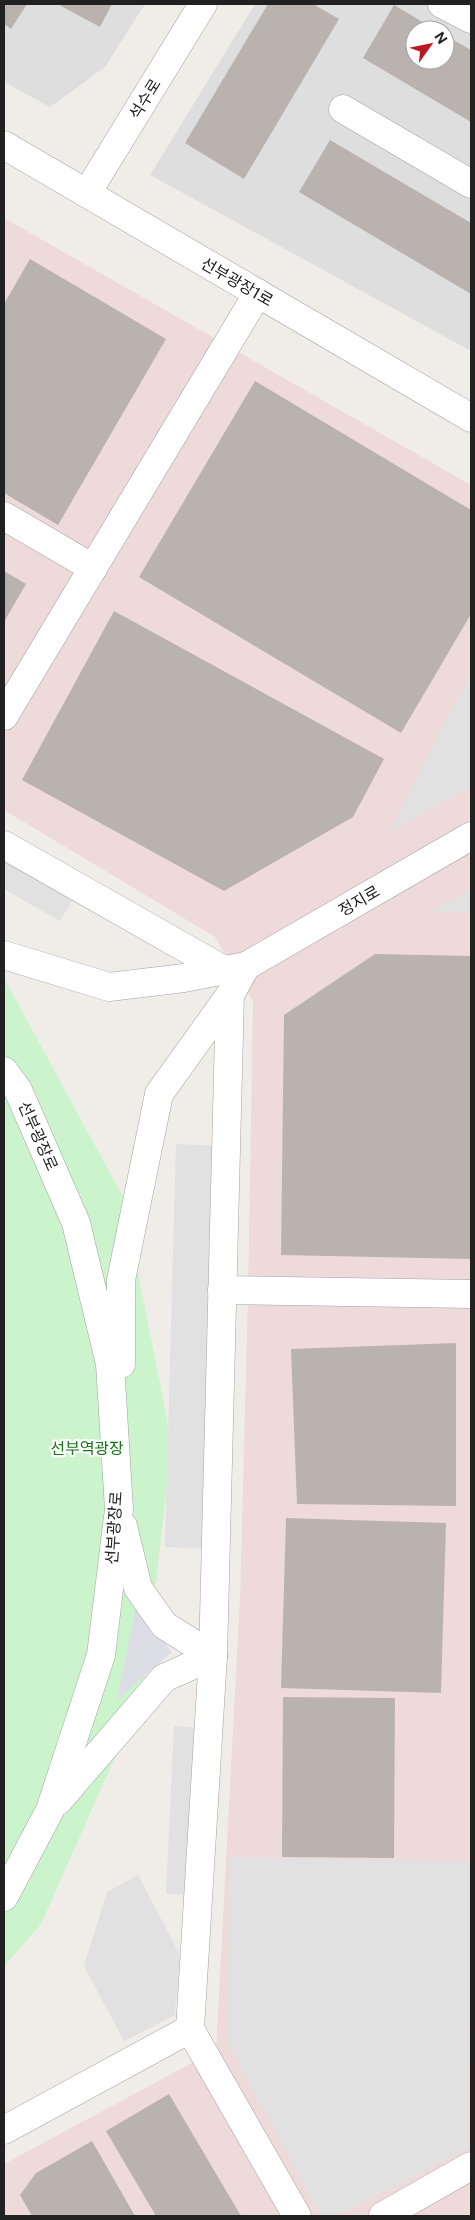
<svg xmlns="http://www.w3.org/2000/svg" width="475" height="2220" viewBox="0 0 475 2220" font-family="'Public Sans','Noto Sans KR',sans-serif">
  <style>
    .residential { fill: #dfdede; fill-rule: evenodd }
    .commercial { fill: #eedadb }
    .park { fill: #ccf4cc }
    .parking { fill: #e1e1e1 }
    .plaza { fill: #dddde6 }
    .building { fill: #b9b2ae }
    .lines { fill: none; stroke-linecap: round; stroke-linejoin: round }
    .minor-casing { stroke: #a2a2a2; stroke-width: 29 }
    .minor { stroke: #fff; stroke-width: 28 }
    .labels { text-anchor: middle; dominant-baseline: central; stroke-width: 4.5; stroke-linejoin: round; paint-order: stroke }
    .street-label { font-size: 16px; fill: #212121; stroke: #fff }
    .park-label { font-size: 16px; fill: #19741b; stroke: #fff }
  </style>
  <rect width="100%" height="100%" fill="#f0ede8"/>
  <g class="residential">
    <polygon points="4,4 145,4 105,67 50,107 4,82"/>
    <path d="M255 4H471V351L150 175ZM415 30H445V60H415Z"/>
  </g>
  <polygon class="commercial" points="4,218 471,485 471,2216 4,2216 4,2164 216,2050 240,1598 248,1296 253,1001 215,937 4,810"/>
  <polygon class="park" points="4,978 123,1197 172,1444 143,1694 41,1924 4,1967"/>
  <g class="parking">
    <polygon points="471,674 471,787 389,832"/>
    <polygon points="4,845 79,889 60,921 4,889"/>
    <polygon points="471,890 471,912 430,912"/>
    <polygon points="176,1144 225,1146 214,1549 165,1547"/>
    <polygon points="174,1726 207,1728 199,1895 166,1894"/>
    <polygon points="229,1857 471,1862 467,2148 337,2216 320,2216 228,2042"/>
    <polygon points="138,1875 180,1955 175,2015 124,2041 84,1966 107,1892"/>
  </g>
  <polygon class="plaza" points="136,1606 172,1652 117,1700"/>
  <g class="building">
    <polygon points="4,4 27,4 11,29 4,24"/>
    <polygon points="62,4 112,4 100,27 61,6"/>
    <polygon points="268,4 313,4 339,19 244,179 185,143"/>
    <polygon points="394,5 436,30 415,30 415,60 445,60 445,35 471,50 471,122 363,58"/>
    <polygon points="330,140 471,223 471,294 299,192"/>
    <polygon points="30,259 166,339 58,525 4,493 4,304"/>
    <polygon points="255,381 471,510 471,614 401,733 139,577"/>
    <polygon points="4,571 26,584 4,622"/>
    <polygon points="114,611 384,759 353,817 224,891 22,780"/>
    <polygon points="375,954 471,956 471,1259 281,1255 284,1015"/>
    <polygon points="456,1343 456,1506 297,1504 291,1349"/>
    <polygon points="286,1518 446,1523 441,1693 281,1688"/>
    <polygon points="283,1697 395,1698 394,1858 282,1857"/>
    <polygon points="169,2094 241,2216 156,2216 106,2131"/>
    <polygon points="92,2141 135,2216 32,2216 20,2195 36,2173"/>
  </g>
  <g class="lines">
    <g class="minor-casing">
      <g id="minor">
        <polyline points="442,4 471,19"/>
        <polyline points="343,109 471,184"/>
        <polyline points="4,145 471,418"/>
        <polyline points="87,193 203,4"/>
        <polyline points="4,516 93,568"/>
        <polyline points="4,716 258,293"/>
        <polyline points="4,845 224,970"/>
        <polyline points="4,955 109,987 184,978 246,966 471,836"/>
        <polyline points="230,995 213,1656 190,2029 297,2216"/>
        <polyline points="4,1071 18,1090 76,1223 110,1364 119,1509 101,1655 50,1810 4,1897"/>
        <polyline points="222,1290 471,1294"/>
        <polyline points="121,1364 121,1280 159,1094 230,995 246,966"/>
        <polyline points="123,1526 138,1588 164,1625 213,1656"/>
        <polyline points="58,1801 164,1678 213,1656"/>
        <polyline points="4,2130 190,2029"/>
        <polyline points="383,2216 471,2166"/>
      </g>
    </g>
    <use href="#minor" class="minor"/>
  </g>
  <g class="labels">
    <g class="street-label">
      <text transform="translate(145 99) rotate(-58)">석수로</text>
      <text transform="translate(237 282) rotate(30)">선부광장1로</text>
      <text transform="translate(359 901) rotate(-30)">정지로</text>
      <text transform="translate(38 1136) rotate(66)">선부광장로</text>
      <text transform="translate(114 1528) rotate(-86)">선부광장로</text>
    </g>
    <g class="park-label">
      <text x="87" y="1448">선부역광장</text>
    </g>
  </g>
  <rect width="475" height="2220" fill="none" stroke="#212121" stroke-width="10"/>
  <g transform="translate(430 45) rotate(57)"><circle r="24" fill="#ffffff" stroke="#a6a6a6"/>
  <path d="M0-4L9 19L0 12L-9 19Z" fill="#ba1822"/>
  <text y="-8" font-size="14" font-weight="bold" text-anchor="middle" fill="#212121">N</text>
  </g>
</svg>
